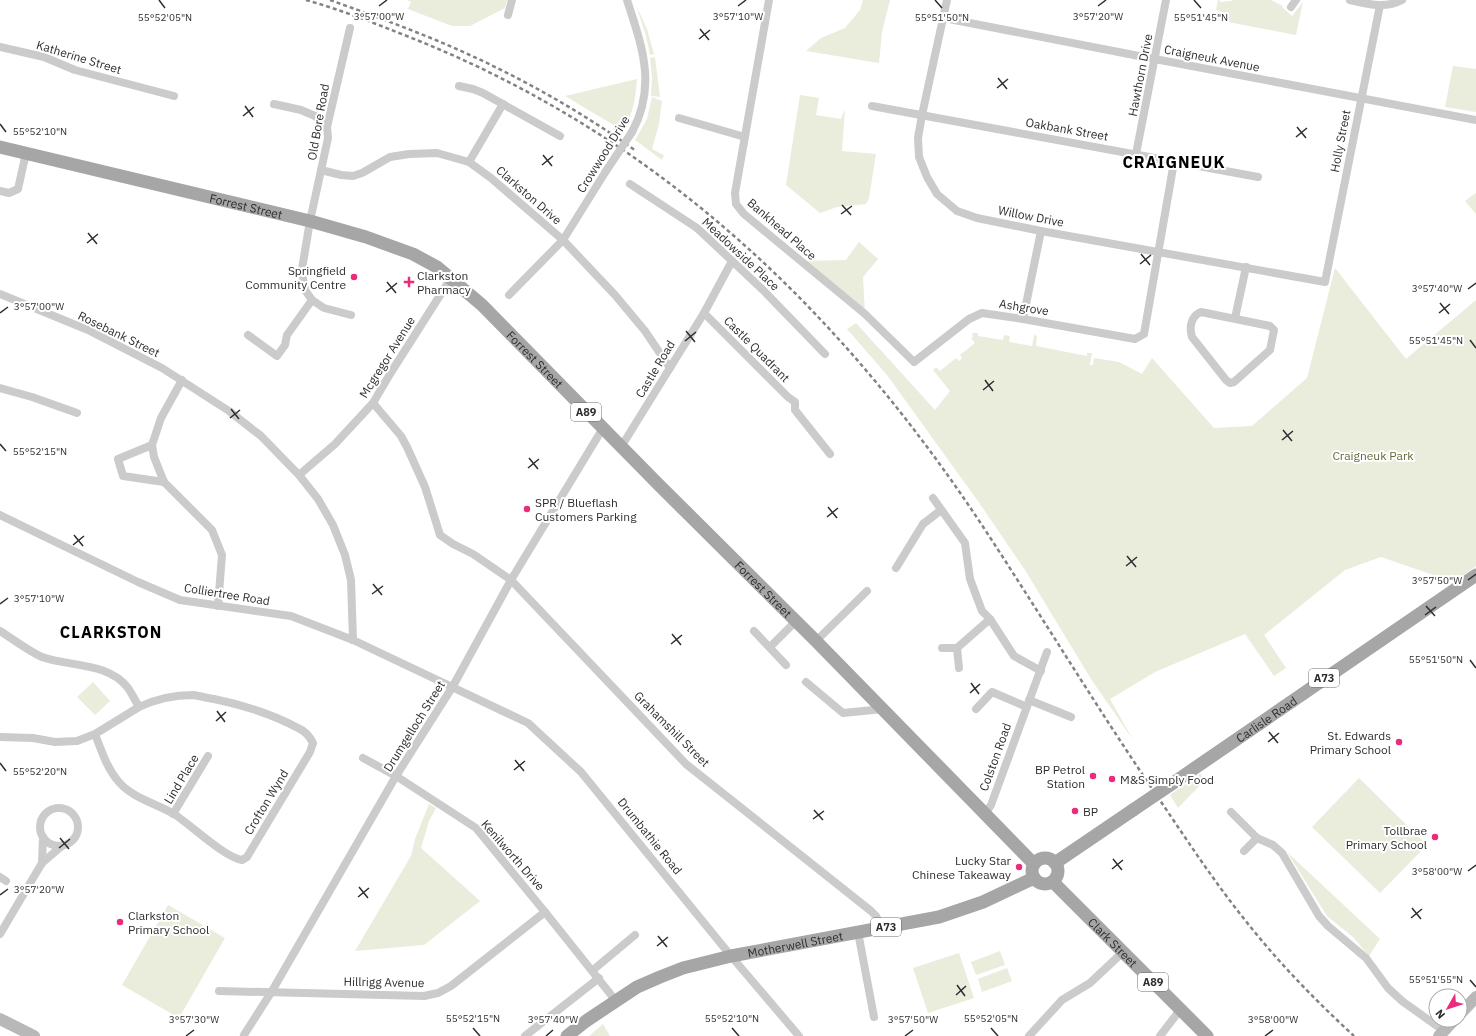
<svg xmlns="http://www.w3.org/2000/svg" width="1476" height="1036" viewBox="0 0 1476 1036" font-family="'IBM Plex Sans',sans-serif">
  <style>
    .green { fill: #eaecdc }
    .lines { fill: none; stroke-linecap: round; stroke-linejoin: round }
    .street { stroke: #cbcbcb; stroke-width: 8 }
    .secondary { stroke: #b8b8b8; stroke-width: 12 }
    .primary { stroke: #a6a6a6; stroke-width: 13 }
    .rail { stroke: #838383; stroke-width: 2.5; stroke-dasharray: 4 3; stroke-linecap: butt }
    .street-bridge { stroke: #cbcbcb; stroke-width: 8 }
    .primary-bridge { stroke: #a6a6a6; stroke-width: 13 }
    .ticks { fill: none; stroke: #2e2e2e; stroke-width: 1.5 }
    .poi-dot { fill: #eb2b7b; stroke: #fff; stroke-width: 1.5 }
    .labels { text-anchor: middle; dominant-baseline: central; stroke-width: 4; stroke-linejoin: round; paint-order: stroke }
    .shield { fill: #fff; stroke: #6d6d6d; stroke-width: 1 }
    .shield-label { font-size: 11px; font-weight: bold; fill: #2e2e2e }
    .street-label { font-size: 12px; fill: #2e2e2e; stroke: #fff }
    .poi-label { font-size: 12px; fill: #2e2e2e; stroke: #fff; text-anchor: end }
    .park-label { font-size: 12px; fill: #626c3a; stroke: #fff }
    .district-label { font-size: 16px; font-weight: bold; letter-spacing: 1px; fill: #000; stroke: #fff }
    .ticks-label { font-size: 10px; text-anchor: middle; fill: #2e2e2e; stroke: #fff; stroke-width: 4; stroke-linejoin: round; paint-order: stroke }
  </style>
  <rect width="100%" height="100%" fill="#fff"/>
  <g class="green">
    <polygon points="407,0 507,0 505,8 470,26 452,26 408,9 411,2"/>
    <polygon points="863,0 890,0 882,32 879,63 806,51 821,38 845,28 860,10"/>
    <polygon points="1218,0 1220,0 1220,2 1232,1 1232,0 1271,0 1283,6 1282,7 1292,16 1303,2 1296,35 1218,20 1220,11 1216,10"/>
    <polygon points="636,5 647,29 654,54 650,55 646,36"/>
    <polygon points="655,57 660,97 651,96 652,77 650,58"/>
    <polygon points="1453,66 1476,69 1476,112 1445,107"/>
    <path d="M637 79C635 100 634 113 622 130L565 96Z"/>
    <polygon points="800,95 819,98 816,115 841,119 845,109 842,151 876,154 869,198 866,204 837,207 820,213 786,185"/>
    <polygon points="652,97 662,101 659,124 652,149 664,155 662,160 635,140 647,119"/>
    <polygon points="1476,193 1476,214 1465,201"/>
    <polygon points="859,242 878,259 863,277 865,314 801,261 846,260"/>
    <polygon points="1335,268 1406,359 1476,300 1476,566 1457,580 1445,579 1381,557 1345,570 1264,635 1286,668 1274,676 1245,634 1155,672 1110,699 1133,740 1091,679 1025,570 980,504 887,375 847,329 856,323 935,410 950,391 933,370 936,367 940,371 956,358 959,361 962,358 960,355 975,343 971,338 973,337 972,333 978,333 978,336 1003,340 1004,335 1010,336 1009,342 1032,346 1034,335 1037,336 1036,346 1087,356 1087,353 1092,353 1090,365 1093,365 1094,358 1119,362 1142,374 1152,358 1214,428 1252,426 1307,378"/>
    <polygon points="93,682 110,701 95,715 77,697"/>
    <polygon points="1200,774 1206,779 1178,808 1170,795"/>
    <polygon points="1359,778 1427,845 1380,893 1312,827"/>
    <polygon points="429,804 436,808 429,821 421,848 480,901 424,945 355,951 411,856 415,839"/>
    <polygon points="1287,852 1380,939 1369,956 1353,937 1327,916"/>
    <polygon points="168,905 225,938 179,1018 122,985"/>
    <polygon points="1000,951 1005,965 976,975 971,962"/>
    <polygon points="959,953 974,998 928,1013 913,968"/>
    <polygon points="1007,968 1012,981 982,992 978,979"/>
    <polygon points="603,1024 610,1036 589,1036"/>
  </g>
  <g class="lines">
    <g class="street">
      <path d="M627 0C642 46 657 86 632 132"/>
      <polyline points="769,0 735,193 736,204 744,214 865,314 914,362 969,319 982,313 1023,319 1135,339 1144,334 1174,162"/>
      <polyline points="947,0 922,115 918,138 919,157 927,177 937,194 957,211 977,218 1041,231 1325,282 1380,5"/>
      <path d="M1350 0C1368 4 1385 9 1402 0"/>
      <polyline points="1291,7 1296,0"/>
      <polyline points="508,15 512,0"/>
      <polyline points="944,18 1139,56 1476,120"/>
      <polyline points="350,28 327,127 328,138 310,221 302,269 303,279 305,290 312,300 324,308 351,315"/>
      <polyline points="0,47 44,57 75,70 174,96"/>
      <polyline points="459,86 473,89 483,93 560,136"/>
      <polyline points="274,104 301,110 315,116 327,127"/>
      <polyline points="872,106 1258,177"/>
      <polyline points="679,118 745,137"/>
      <polyline points="1136,154 1166,0"/>
      <polyline points="469,162 503,104"/>
      <polyline points="321,170 341,175 353,176 362,173 390,157 409,154 437,153 469,162 491,178 563,240 615,295 645,331 670,368"/>
      <polyline points="630,184 697,228 762,289 825,354"/>
      <polyline points="0,191 9,193 18,189 26,153"/>
      <polyline points="0,294 88,330 162,368 229,411 261,436 299,475 318,499 333,525 345,555 351,580 353,640"/>
      <polyline points="509,295 563,240 606,171"/>
      <path d="M1201 312 1270 326 1274 330 1270 350 1234 382 1230 383 1226 380 1192 337C1189 327 1191 316 1201 312Z"/>
      <polyline points="704,313 788,397 795,402 795,410 830,454"/>
      <polyline points="1235,318 1246,267"/>
      <polyline points="1023,319 1041,231"/>
      <polyline points="248,335 277,356 285,345 287,335 312,300"/>
      <polyline points="182,380 161,418 152,445 154,457 164,482 212,530 222,555 218,606"/>
      <polyline points="0,388 32,397 77,413"/>
      <polyline points="373,403 401,436 407,447 425,487 440,535 453,544 473,554 511,580 686,764 871,911 876,916 882,928"/>
      <polyline points="152,445 118,459 123,476 164,482"/>
      <polyline points="621,447 704,313 732,261"/>
      <polyline points="299,475 335,444 373,403 390,374 451,278"/>
      <polyline points="933,498 965,543 970,579 982,611 990,619 1014,656 1041,671"/>
      <polyline points="0,515 138,582 180,600 291,616 353,640 528,723 581,772 731,956 799,1036"/>
      <polyline points="896,568 923,524 941,510"/>
      <path d="M0 631C13 639 28 651 42 657 70 667 108 662 128 688 132 694 135 700 139 707L95 734 77 741 55 742 33 738 0 737"/>
      <polyline points="754,631 786,665"/>
      <polyline points="816,641 867,591"/>
      <polyline points="770,647 796,621"/>
      <polyline points="942,648 957,648 990,619"/>
      <polyline points="957,648 959,668"/>
      <polyline points="806,682 843,713 883,709"/>
      <polyline points="1029,700 1071,717"/>
      <polyline points="976,709 992,692 1027,707"/>
      <path d="M95 734C101 750 107 768 118 781 132 798 155 803 174 814 191 825 224 857 242 860L247 857 310 752 313 743C310 737 305 731 298 728 272 714 243 705 214 699 207 698 200 696 193 695 173 695 156 699 139 707"/>
      <polyline points="363,758 396,776 476,828 545,912 616,1001"/>
      <circle cx="59" cy="827" r="19"/>
      <polyline points="1231,812 1257,838 1273,845 1282,853 1319,916 1328,926 1366,958 1388,988 1402,1001 1444,1031"/>
      <polyline points="173,814 208,756"/>
      <polyline points="985,814 991,805 1047,652"/>
      <polyline points="1244,851 1257,838"/>
      <polyline points="42,863 43,837"/>
      <polyline points="0,877 6,881"/>
      <polyline points="858,932 874,1017"/>
      <polyline points="0,934 42,863 63,845"/>
      <polyline points="593,970 635,935"/>
      <polyline points="219,991 424,996 438,993 451,986 545,912"/>
      <polyline points="244,1035 272,991 396,776 453,686 511,580 603,428"/>
      <polyline points="525,1036 599,978"/>
      <polyline points="1029,1036 1062,1000 1090,983 1123,952"/>
      <polyline points="1160,1036 1180,1010"/>
    </g>
    <g class="secondary">
      <polyline points="1460,1014 1476,997"/>
      <polyline points="0,1019 34,1036"/>
      <polyline points="1439,1036 1454,1020"/>
    </g>
    <g class="primary">
      <path id="s1" d="M0 147 310 221 366 237 413 254 437 267 482 305 658 484 816 641 1034 864"/>
      <path id="s2" d="M1173 783 1476 575"/>
      <circle cx="1045" cy="871" r="13"/>
      <polyline points="1055,863 1133,810"/>
      <path id="s3" d="M1053 882 1207 1036"/>
      <path id="s4" d="M567 1036 586 1021 637 987 660 977 683 968 731 956 939 917 983 902 1034 878"/>
    </g>
    <g class="rail">
      <path d="M306 0C338 9 369 21 399 33 657 132 845 313 993 542 1047 625 1098 709 1153 790 1183 834 1212 879 1245 920 1278 962 1315 1000 1354 1036"/>
      <path d="M330 0C366 13 402 26 438 41 507 70 575 107 636 151"/>
    </g>
    <polyline class="street-bridge" points="606,171 632,132"/>
    <polyline class="primary-bridge" points="1133,810 1173,783"/>
  </g>
  <path class="ticks" d="M159 0 165 8M935 0 942 8M1194 0 1201 8M379 6 387 0M738 6 746 0M1098 6 1106 0M700 29 709 40M699 39 710 30M998 78 1007 89M997 88 1008 79M245 106 253 117M243 116 254 107M0 124 6 132M1297 127 1306 138M1296 137 1307 128M543 155 552 166M542 165 553 156M842 205 851 215M841 214 852 206M88 233 97 244M87 243 98 234M1141 254 1150 265M1140 264 1151 255M387 282 396 293M1468 289 1476 283M386 292 397 283M1440 303 1449 314M0 313 8 307M1439 313 1450 304M686 331 695 342M1470 340 1476 348M685 341 696 332M985 380 993 391M983 390 994 381M231 409 239 419M230 418 240 410M1283 430 1292 441M1282 440 1293 431M0 444 6 451M529 458 538 469M528 468 539 459M828 507 837 518M827 517 838 508M74 535 83 546M73 545 84 536M1127 556 1136 567M1126 566 1137 557M1468 580 1476 574M373 584 382 595M372 594 383 586M0 604 8 598M1426 606 1435 616M1425 615 1436 607M672 634 681 645M671 644 682 635M1470 660 1476 668M971 683 979 694M970 693 980 684M217 711 225 722M216 721 226 712M1269 732 1278 743M1268 742 1279 733M515 760 524 771M0 763 6 771M514 770 525 761M814 810 823 820M813 819 824 811M60 838 69 849M59 848 70 839M1113 859 1122 870M1112 869 1123 860M1468 871 1476 865M359 887 368 898M0 895 8 889M358 897 369 888M1412 908 1421 919M1411 918 1422 909M658 936 667 947M657 946 668 937M1470 980 1476 987M957 985 965 996M956 995 966 986M473 1028 480 1036M732 1028 739 1036M991 1028 998 1036M186 1036 194 1030M546 1036 553 1030M905 1036 913 1030M1265 1036 1273 1030"/>
  <g class="poi-dot">
    <circle cx="354" cy="277" r="4"/>
    <path d="M407 276h4v4h4v4h-4v4h-4v-4h-4v-4h4z"/>
    <circle cx="527" cy="509" r="4"/>
    <circle cx="1399" cy="742" r="4"/>
    <circle cx="1093" cy="776" r="4"/>
    <circle cx="1112" cy="779" r="4"/>
    <circle cx="1075" cy="811" r="4"/>
    <circle cx="1435" cy="837" r="4"/>
    <circle cx="1019" cy="867" r="4"/>
    <circle cx="120" cy="922" r="4"/>
  </g>
  <g class="labels">
    <g class="shield">
      <rect x="571" y="403" width="30" height="18" rx="3"/>
      <rect x="1309" y="669" width="30" height="18" rx="3"/>
      <rect x="871" y="918" width="30" height="18" rx="3"/>
      <rect x="1138" y="973" width="30" height="18" rx="3"/>
    </g>
    <g class="shield-label">
      <text x="586" y="412">A89</text>
      <text x="1324" y="678">A73</text>
      <text x="886" y="927">A73</text>
      <text x="1153" y="982">A89</text>
    </g>
    <g class="street-label">
      <text transform="translate(79 57) rotate(17)">Katherine Street</text>
      <text transform="translate(1212 58) rotate(11)">Craigneuk Avenue</text>
      <text transform="translate(1140 75) rotate(-79)">Hawthorn Drive</text>
      <text transform="translate(318 122) rotate(-80)">Old Bore Road</text>
      <text transform="translate(1067 129) rotate(10)">Oakbank Street</text>
      <text transform="translate(1340 141) rotate(-79)">Holly Street</text>
      <text transform="translate(603 154) rotate(-58)">Crowwood Drive</text>
      <text transform="translate(529 195) rotate(41)">Clarkston Drive</text>
      <text stroke="none"><textPath href="#s1" startOffset="253">Forrest Street</textPath></text>
      <text transform="translate(1031 216) rotate(11)">Willow Drive</text>
      <text transform="translate(782 229) rotate(41)">Bankhead Place</text>
      <text transform="translate(741 254) rotate(43)">Meadowside Place</text>
      <text transform="translate(1024 307) rotate(9)">Ashgrove</text>
      <text transform="translate(119 334) rotate(26)">Rosebank Street</text>
      <text transform="translate(757 349) rotate(45)">Castle Quadrant</text>
      <text transform="translate(387 357) rotate(-58)">Mcgregor Avenue</text>
      <text stroke="none"><textPath href="#s1" startOffset="589">Forrest Street</textPath></text>
      <text transform="translate(655 369) rotate(-59)">Castle Road</text>
      <text stroke="none"><textPath href="#s1" startOffset="913">Forrest Street</textPath></text>
      <text transform="translate(227 594) rotate(9)">Colliertree Road</text>
      <text stroke="none"><textPath href="#s2" startOffset="113">Carlisle Road</textPath></text>
      <text transform="translate(414 726) rotate(-58)">Drumgelloch Street</text>
      <text transform="translate(672 729) rotate(45)">Grahamshill Street</text>
      <text transform="translate(995 757) rotate(-70)">Colston Road</text>
      <text transform="translate(181 779) rotate(-59)">Lind Place</text>
      <text transform="translate(266 802) rotate(-59)">Crofton Wynd</text>
      <text transform="translate(650 836) rotate(51)">Drumbathie Road</text>
      <text transform="translate(513 855) rotate(49)">Kenilworth Drive</text>
      <text stroke="none"><textPath href="#s3" startOffset="85">Clark Street</textPath></text>
      <text stroke="none"><textPath href="#s4" startOffset="250">Motherwell Street</textPath></text>
      <text transform="translate(384 982) rotate(1)">Hillrigg Avenue</text>
    </g>
    <g class="poi-label">
      <text x="346" y="270">Springfield<tspan x="346" dy="14">Community Centre</tspan></text>
      <text x="417" y="275" text-anchor="start">Clarkston<tspan x="417" dy="14">Pharmacy</tspan></text>
      <text x="535" y="502" text-anchor="start">SPR / Blueflash<tspan x="535" dy="14">Customers Parking</tspan></text>
      <text x="1391" y="735">St. Edwards<tspan x="1391" dy="14">Primary School</tspan></text>
      <text x="1085" y="769">BP Petrol<tspan x="1085" dy="14">Station</tspan></text>
      <text x="1120" y="779" text-anchor="start">M&amp;S Simply Food</text>
      <text x="1083" y="811" text-anchor="start">BP</text>
      <text x="1427" y="830">Tollbrae<tspan x="1427" dy="14">Primary School</tspan></text>
      <text x="1011" y="860">Lucky Star<tspan x="1011" dy="14">Chinese Takeaway</tspan></text>
      <text x="128" y="915" text-anchor="start">Clarkston<tspan x="128" dy="14">Primary School</tspan></text>
    </g>
    <g class="park-label">
      <text x="1373" y="455">Craigneuk Park</text>
    </g>
    <g class="district-label">
      <text x="1174" y="162">CRAIGNEUK</text>
      <text x="111" y="632">CLARKSTON</text>
    </g>
  </g>
  <g class="ticks-label">
    <text x="379" y="20">3°57'00"W</text>
    <text x="738" y="20">3°57'10"W</text>
    <text x="1098" y="20">3°57'20"W</text>
    <text x="1201" y="21">55°51'45"N</text>
    <text x="165" y="21">55°52'05"N</text>
    <text x="942" y="21">55°51'50"N</text>
    <text x="40" y="135">55°52'10"N</text>
    <text x="1437" y="292">3°57'40"W</text>
    <text x="39" y="310">3°57'00"W</text>
    <text x="1436" y="344">55°51'45"N</text>
    <text x="40" y="455">55°52'15"N</text>
    <text x="1437" y="584">3°57'50"W</text>
    <text x="39" y="602">3°57'10"W</text>
    <text x="1436" y="663">55°51'50"N</text>
    <text x="40" y="775">55°52'20"N</text>
    <text x="1437" y="875">3°58'00"W</text>
    <text x="39" y="893">3°57'20"W</text>
    <text x="1436" y="983">55°51'55"N</text>
    <text x="473" y="1022">55°52'15"N</text>
    <text x="732" y="1022">55°52'10"N</text>
    <text x="991" y="1022">55°52'05"N</text>
    <text x="194" y="1023">3°57'30"W</text>
    <text x="553" y="1023">3°57'40"W</text>
    <text x="913" y="1023">3°57'50"W</text>
    <text x="1273" y="1023">3°58'00"W</text>
  </g>
  <g transform="translate(1448 1008) rotate(231)"><circle r="19" fill="#ffffff" stroke="#ababab"/>
  <path d="M0-3L7 15L0 10L-7 15Z" fill="#eb2b7b"/>
  <text y="-6" font-size="11" font-weight="bold" text-anchor="middle" fill="#2e2e2e">N</text>
  </g>
</svg>
